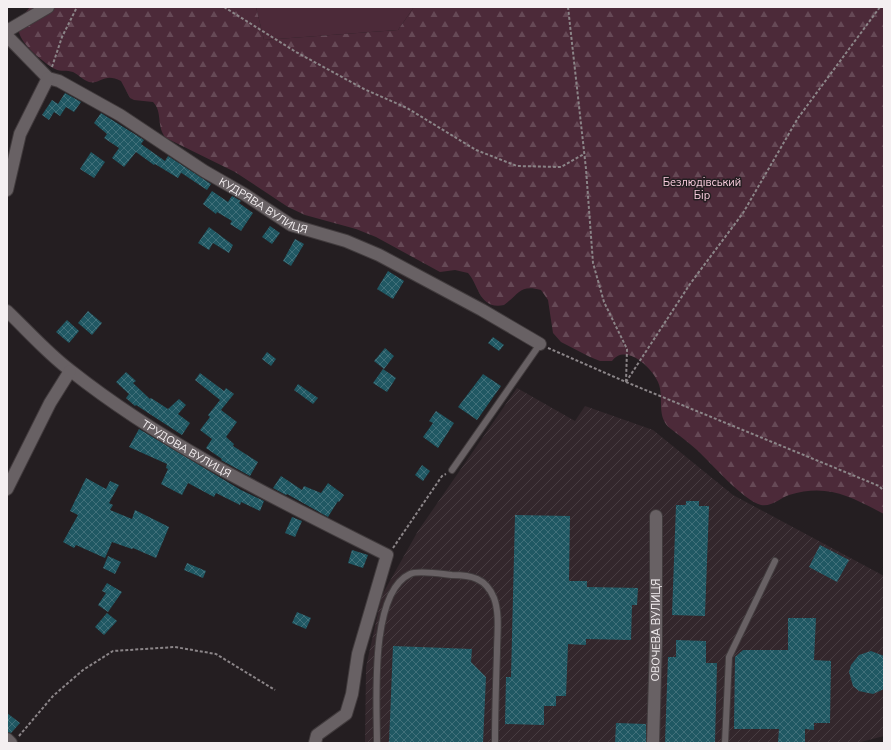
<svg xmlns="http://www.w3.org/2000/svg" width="891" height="750" viewBox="0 0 891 750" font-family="'Nunito Sans',sans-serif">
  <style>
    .industrial { fill: url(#industrial-furrows) }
    .grass { fill: #4c2a39 }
    .forest { fill: url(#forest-firs) }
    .building { fill: url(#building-cross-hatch) }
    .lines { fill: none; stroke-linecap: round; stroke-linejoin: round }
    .lane-casing { stroke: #413b3d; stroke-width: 8 }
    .street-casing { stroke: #413b3d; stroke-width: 14 }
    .path { stroke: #8b8588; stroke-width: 2; stroke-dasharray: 3 2; stroke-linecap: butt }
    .lane { stroke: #686164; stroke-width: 6 }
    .street { stroke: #686164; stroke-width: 12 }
    .labels { text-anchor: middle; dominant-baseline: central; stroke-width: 3; stroke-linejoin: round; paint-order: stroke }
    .park-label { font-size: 11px; fill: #f8ccdd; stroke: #241e21 }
    .street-label { font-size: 11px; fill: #f4eff1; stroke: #241e21 }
  </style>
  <defs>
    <pattern id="industrial-furrows" width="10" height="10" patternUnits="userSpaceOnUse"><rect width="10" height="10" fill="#33272c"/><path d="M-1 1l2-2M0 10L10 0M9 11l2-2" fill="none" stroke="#473c41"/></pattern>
    <pattern id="forest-firs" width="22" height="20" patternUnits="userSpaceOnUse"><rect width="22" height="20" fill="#4c2a39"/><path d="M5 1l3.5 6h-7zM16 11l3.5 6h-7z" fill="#664956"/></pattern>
    <pattern id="building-cross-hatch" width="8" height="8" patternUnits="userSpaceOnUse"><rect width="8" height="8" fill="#205863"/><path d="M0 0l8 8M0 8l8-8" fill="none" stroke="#41707a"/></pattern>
  </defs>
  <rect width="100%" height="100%" fill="#241e21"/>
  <polygon class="industrial" points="517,388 575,421 585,406 653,430 733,495 884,576 884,736 857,743 365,743 366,667 382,595 418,531"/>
  <polygon class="grass" points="256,7 414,7 398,30 264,40"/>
  <path class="forest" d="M30 7H256L264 40 398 30 414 7H884V514C851 497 828 483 789 495 780 498 772 507 761 505 744 501 711 463 697 450 689 443 680 436 671 429 655 417 665 398 658 382 651 366 625 343 612 361H600L590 357 561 342 553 333 548 300 541 290C520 284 519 294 504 305 479 310 479 285 468 273L455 270 440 272 376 237 356 229 305 215 288 207 235 172 166 138C156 127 163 112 153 102L134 100 130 98 121 81C104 72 100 85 89 82 83 80 79 75 73 72 67 70 61 72 55 69 45 64 21 44 19 32 17 24 25 13 30 7Z"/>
  <g class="building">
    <polygon points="65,93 81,102 74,112 66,107 60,116 54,112 49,120 42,115 52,100 58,104"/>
    <polygon points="101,113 144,140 141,144 165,161 168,156 211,184 207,190 180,172 181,173 178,178 155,164 154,165 136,152 124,167 112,158 119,148 104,138 107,134 94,123"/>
    <polygon points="91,152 105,162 94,178 80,169"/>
    <polygon points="212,191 228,202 232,196 241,201 239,203 253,213 241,231 230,224 232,221 217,212 216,214 203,204"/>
    <polygon points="270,226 280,233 272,244 262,237"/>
    <polygon points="209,227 233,245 229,253 213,243 209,250 198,243"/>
    <polygon points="295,239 304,244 291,266 283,261"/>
    <polygon points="388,271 404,281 393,299 377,289"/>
    <polygon points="88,311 102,323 92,335 78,323"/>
    <polygon points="67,320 79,331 69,343 56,332"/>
    <polygon points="493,337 504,345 499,351 488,343"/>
    <polygon points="385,348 394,356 384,369 374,361"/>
    <polygon points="267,352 276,359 271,366 262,359"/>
    <polygon points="383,369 396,378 387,392 373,383"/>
    <polygon points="126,372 136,381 133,383 150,399 151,398 168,409 179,399 186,405 178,414 190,423 182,435 136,405 135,406 126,398 129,394 116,382"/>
    <polygon points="200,373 224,391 226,388 234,394 221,410 237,422 226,437 234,444 233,446 258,462 250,476 221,460 222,459 206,448 212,439 200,430 210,417 208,415 220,400 195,380"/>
    <polygon points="483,374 501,386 477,420 458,407"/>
    <polygon points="298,384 318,398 313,404 294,390"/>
    <polygon points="436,411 454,423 438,448 423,437 433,423 429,421"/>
    <polygon points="139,429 241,490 264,501 260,511 241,502 240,505 216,493 214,497 188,483 182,495 161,484 168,469 166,468 167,464 129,447"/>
    <polygon points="422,465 430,471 423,481 415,475"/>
    <polygon points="281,476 302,490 304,486 321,493 328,483 344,495 339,502 338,501 328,517 287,494 286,495 273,488"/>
    <polygon points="86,478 106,489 110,481 119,485 109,503 113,505 110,510 132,519 135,510 169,527 156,558 133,548 132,549 112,542 105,558 76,545 74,548 63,542 78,515 70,511"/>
    <polygon points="686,501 699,501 699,506 709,506 705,616 672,615 676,505 686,505"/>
    <polygon points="515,515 570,516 569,581 587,581 587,587 638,588 637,605 632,605 631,640 586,639 586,645 568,644 566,696 556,696 556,706 544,706 544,725 505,724 506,677 511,677"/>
    <polygon points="292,517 302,521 295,537 285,533"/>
    <polygon points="820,545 849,560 837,582 809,567"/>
    <polygon points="352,550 368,555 363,568 348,563"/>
    <polygon points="108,556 121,562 115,574 103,568"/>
    <polygon points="187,563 206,571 203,578 184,570"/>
    <polygon points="107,583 122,592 108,612 98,605 106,593 102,591"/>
    <polygon points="297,612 311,618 306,629 292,623"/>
    <polygon points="107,613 117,621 104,635 95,627"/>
    <polygon points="788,618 816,618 814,660 831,661 830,723 814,723 814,730 805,729 805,743 778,742 779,729 734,729 735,657 743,650 788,650"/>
    <polygon points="676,640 706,641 706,663 717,663 715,743 665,743 668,657 676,657"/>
    <polygon points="393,646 472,649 471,662 486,677 483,743 389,743"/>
    <polygon points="871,651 884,656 884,689 873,694 859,691 853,686 849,672 851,665 859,655"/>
    <polygon points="7,713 20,723 11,733 7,732"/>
    <polygon points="616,723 646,724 646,743 615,743"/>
  </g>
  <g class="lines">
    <g class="lane-casing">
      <g id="lane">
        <polyline points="452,470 540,344"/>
        <path d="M377 743C377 703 369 593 410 574 418 570 442 574 452 575 471 575 486 578 494 598 500 614 497 635 497 652 496 682 495 713 495 743"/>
        <polyline points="725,743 729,657 775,561"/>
      </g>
    </g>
    <g class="street-casing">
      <g id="street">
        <polyline points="7,31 48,7"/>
        <path id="s1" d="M7 36 48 78 59 81 120 115 204 171 244 194 291 225 346 241 379 255 482 310 540 344"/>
        <polyline points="7,190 20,134 48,78"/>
        <path id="s2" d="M7 311C28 331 48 354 71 371 167 447 278 500 387 555L358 654 352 694 346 714 317 735 315 743"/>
        <polyline points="7,489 50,403 70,371"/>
        <polyline points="7,739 11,743"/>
        <path id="s3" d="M653 743 656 643V516"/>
      </g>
    </g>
    <g class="path">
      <polyline points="224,7 296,52 364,89 407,108 476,150 517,166 561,167 584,154"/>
      <polyline points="568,7 586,169 593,263 604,302 627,349 626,382"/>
      <polyline points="52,67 62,37 77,7"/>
      <polyline points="548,348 626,382 850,474 879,486 884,491"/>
      <polyline points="626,382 690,284 743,213 798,118 880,7"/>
      <polyline points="393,548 442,476 446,474"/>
      <polyline points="19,736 53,696 83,670 113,651 175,647 216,654 275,690"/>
    </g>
    <use href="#lane" class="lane"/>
    <use href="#street" class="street"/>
  </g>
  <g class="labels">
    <g class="park-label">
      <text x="702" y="182">Безлюдівський<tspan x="702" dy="13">Бір</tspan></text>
    </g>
    <g class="street-label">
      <text stroke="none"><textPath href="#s1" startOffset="310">КУДРЯВА ВУЛИЦЯ</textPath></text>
      <text stroke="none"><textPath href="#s2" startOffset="227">ТРУДОВА ВУЛИЦЯ</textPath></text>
      <text stroke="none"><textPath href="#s3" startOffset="113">ОВОЧЕВА ВУЛИЦЯ</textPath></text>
    </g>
  </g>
  <rect width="891" height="750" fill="none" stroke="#f4eff1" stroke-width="16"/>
</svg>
